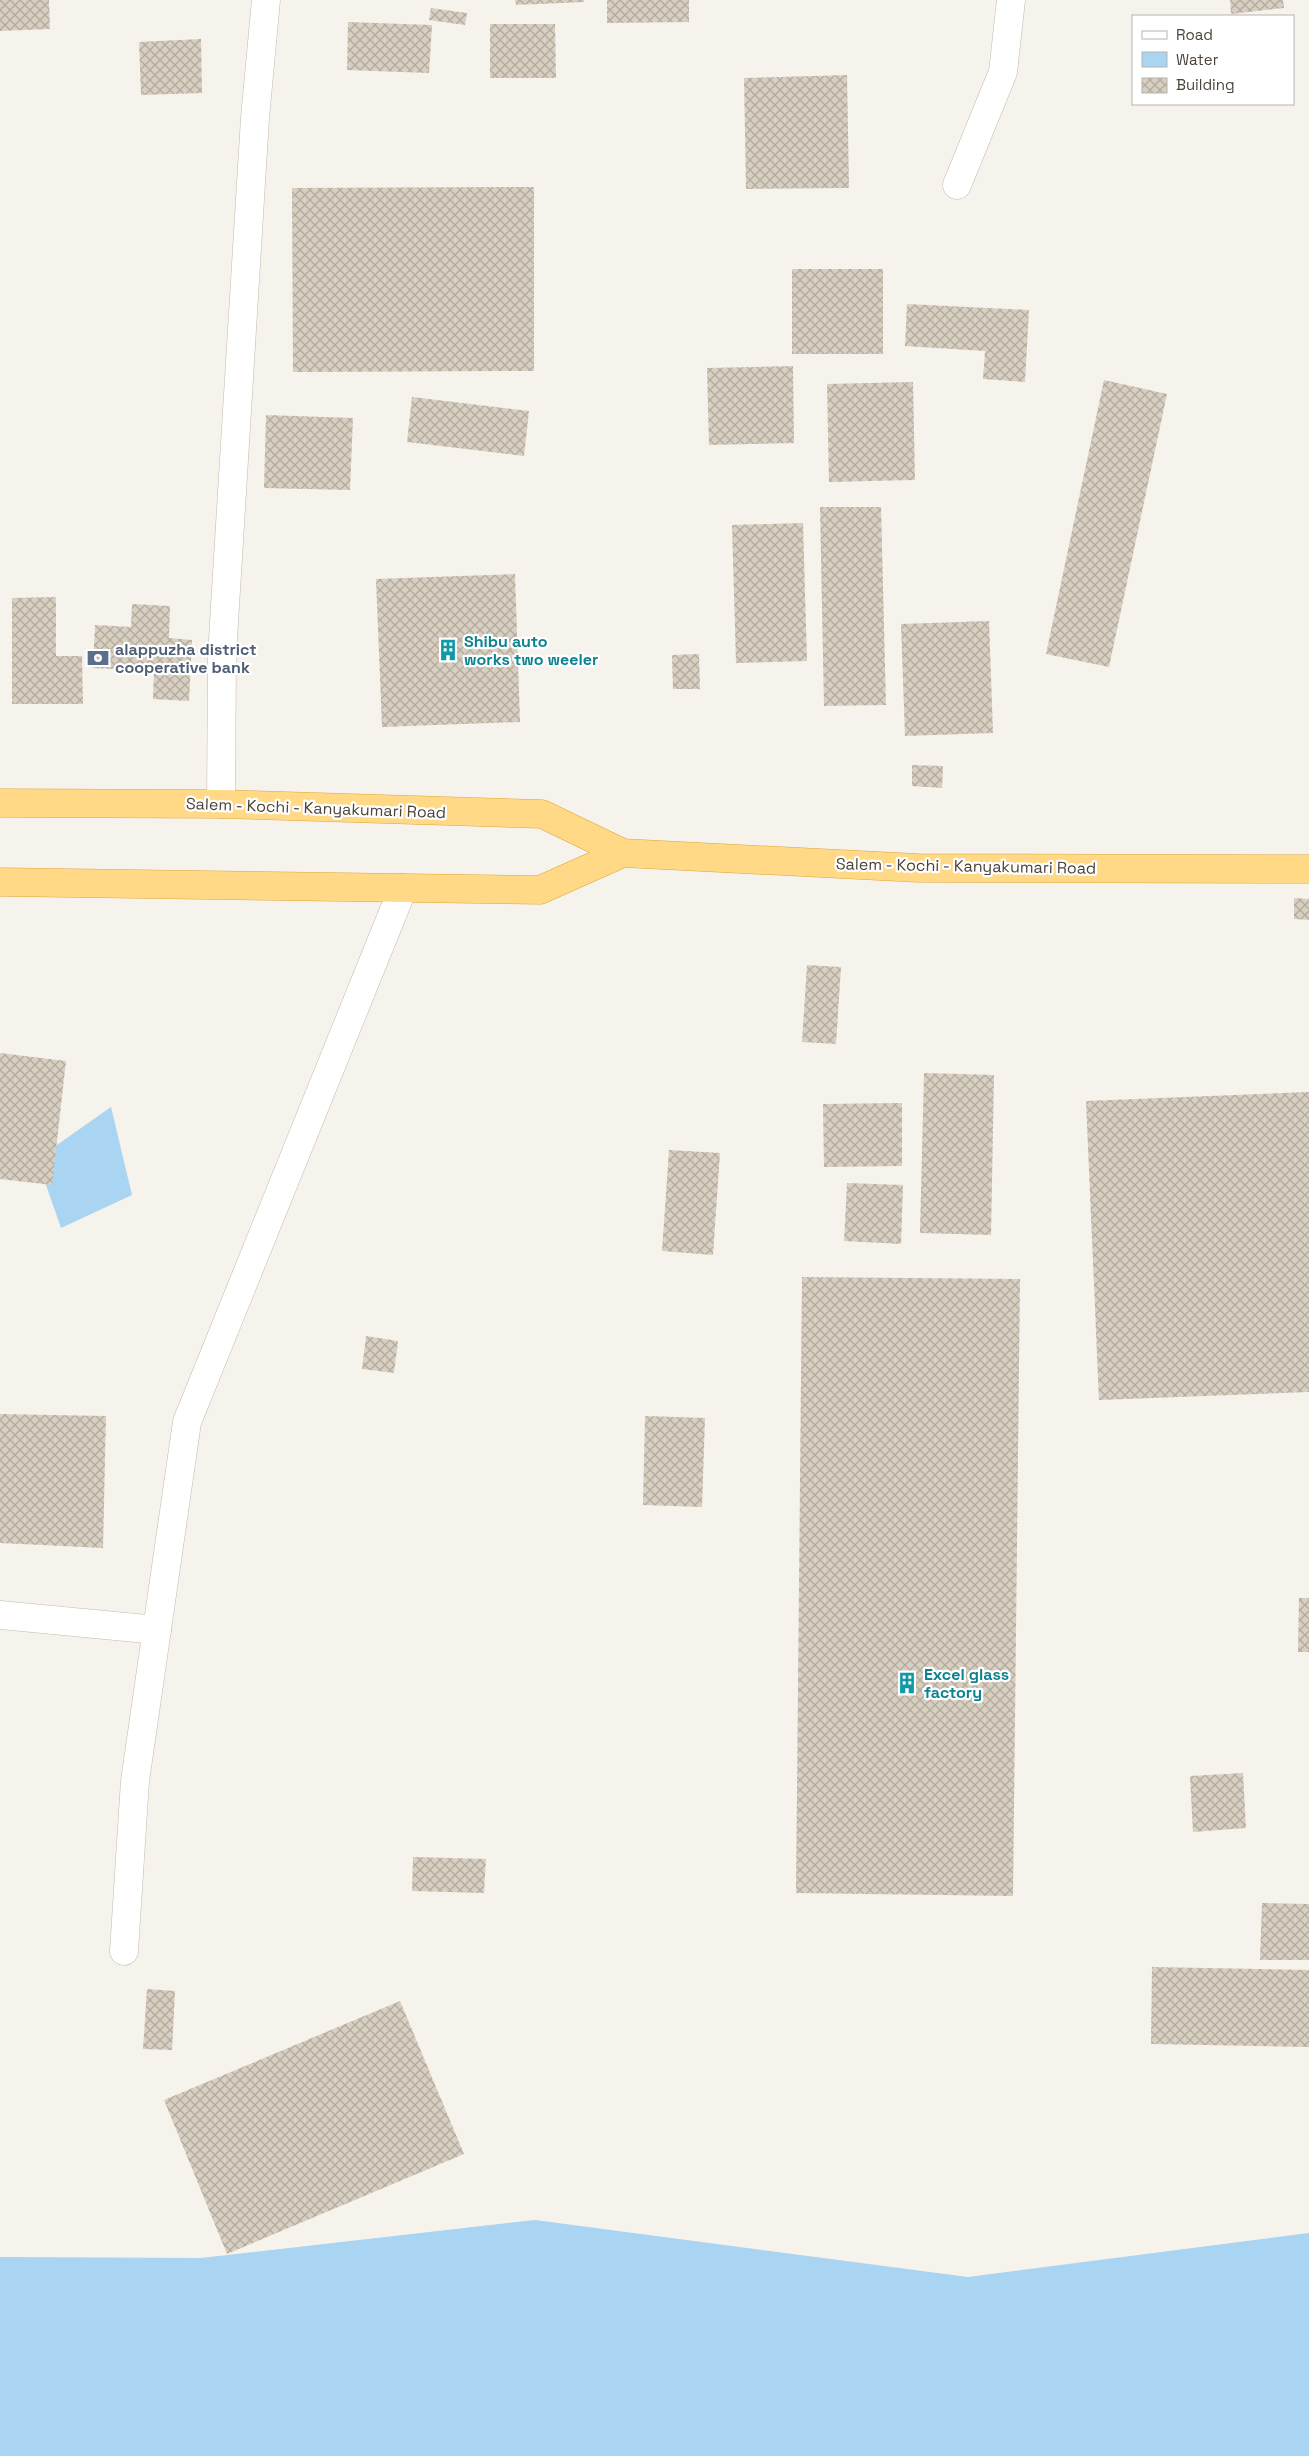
<svg xmlns="http://www.w3.org/2000/svg" width="1309" height="2456" viewBox="0 0 1309 2456" font-family="'Space Grotesk',sans-serif">
  <style>
    .water { fill: #a9d4f2 }
    .building { fill: url(#building-cross-hatch) }
    .lines { fill: none; stroke-linecap: round; stroke-linejoin: round }
    .minor-casing { stroke: #c2bbae; stroke-width: 29 }
    .tertiary-casing { stroke: #c2bbae; stroke-width: 29 }
    .trunk-casing { stroke: #e0a43c; stroke-width: 29 }
    .minor { stroke: #fff; stroke-width: 28 }
    .tertiary { stroke: #fff; stroke-width: 28 }
    .trunk { stroke: #ffd985; stroke-width: 28 }
    .labels { text-anchor: middle; dominant-baseline: central; stroke-width: 4.5; stroke-linejoin: round; paint-order: stroke }
    .culture-label { font-size: 16px; font-weight: bold; fill: #0d838f; stroke: #fff; text-anchor: start }
    .service-label { font-size: 16px; font-weight: bold; fill: #4e5e75; stroke: #fff; text-anchor: start }
    .street-label { font-size: 16px; fill: #4b4439; stroke: #fff }
  </style>
  <defs>
    <pattern id="building-cross-hatch" width="8" height="8" patternUnits="userSpaceOnUse" patternTransform="scale(1.25)"><rect width="8" height="8" fill="#d8cfc1"/><path d="M0 0l8 8M0 8l8-8" fill="none" stroke="#b1aa9e"/></pattern>
  </defs>
  <rect width="100%" height="100%" fill="#f6f3ec"/>
  <g class="water">
    <polygon points="111,1107 132,1195 61,1228 37,1159"/>
    <polygon points="535,2220 968,2277 1309,2233 1309,2456 0,2456 0,2257 201,2258"/>
  </g>
  <g class="building">
    <polygon points="0,0 49,0 50,29 0,31"/>
    <polygon points="515,0 584,0 584,2 516,5"/>
    <polygon points="607,0 689,0 689,22 607,23"/>
    <polygon points="1230,0 1283,0 1284,8 1231,14"/>
    <polygon points="431,8 467,13 465,25 429,20"/>
    <polygon points="348,22 432,25 429,73 347,70"/>
    <polygon points="490,24 555,24 556,78 490,78"/>
    <polygon points="201,39 202,93 141,95 139,42"/>
    <polygon points="847,75 849,188 746,189 744,78"/>
    <polygon points="534,187 534,371 293,372 292,188"/>
    <rect x="792" y="269" width="91" height="85"/>
    <polygon points="907,304 1029,310 1025,382 983,379 985,351 905,346"/>
    <polygon points="793,366 794,443 709,445 707,368"/>
    <polygon points="1104,380 1167,394 1109,667 1046,654"/>
    <polygon points="913,382 915,480 829,482 827,384"/>
    <polygon points="412,397 529,411 524,456 407,442"/>
    <polygon points="266,415 353,418 350,490 264,488"/>
    <polygon points="820,507 881,507 886,705 824,706"/>
    <polygon points="803,523 807,661 736,663 732,525"/>
    <polygon points="515,574 520,722 382,727 376,579"/>
    <polygon points="56,597 56,656 82,656 83,704 12,704 12,598"/>
    <polygon points="132,604 170,606 169,638 192,640 189,701 153,699 154,671 93,668 95,625 131,627"/>
    <polygon points="989,621 993,733 905,736 901,624"/>
    <polygon points="699,654 700,689 673,689 672,655"/>
    <polygon points="912,765 943,766 942,788 912,786"/>
    <polygon points="1294,898 1309,899 1309,920 1294,919"/>
    <polygon points="807,965 841,967 836,1044 802,1042"/>
    <polygon points="0,1053 66,1061 52,1185 0,1179"/>
    <polygon points="924,1073 994,1075 991,1235 920,1233"/>
    <polygon points="1309,1092 1309,1392 1099,1400 1086,1101"/>
    <polygon points="902,1103 902,1166 824,1167 823,1104"/>
    <polygon points="669,1150 720,1153 713,1255 662,1251"/>
    <polygon points="847,1183 903,1185 901,1244 844,1241"/>
    <polygon points="802,1277 1020,1279 1013,1896 796,1893"/>
    <polygon points="366,1336 398,1341 394,1373 362,1369"/>
    <polygon points="0,1414 106,1416 103,1548 0,1543"/>
    <polygon points="645,1416 705,1418 702,1507 643,1505"/>
    <polygon points="1299,1598 1309,1598 1309,1652 1298,1652"/>
    <polygon points="1243,1773 1246,1828 1193,1832 1190,1776"/>
    <polygon points="413,1857 486,1859 484,1893 412,1891"/>
    <polygon points="1262,1903 1309,1904 1309,1960 1260,1960"/>
    <polygon points="1152,1967 1309,1970 1309,2047 1151,2044"/>
    <polygon points="147,1989 175,1991 172,2050 143,2049"/>
    <polygon points="400,2001 464,2154 227,2254 164,2100"/>
  </g>
  <g class="lines">
    <g class="minor-casing">
      <g id="minor">
        <polyline points="957,185 1003,72 1011,0"/>
        <polyline points="0,1615 157,1630"/>
        <polyline points="124,1951 135,1781 187,1422 403,888"/>
      </g>
    </g>
    <g class="tertiary-casing">
      <polyline id="tertiary" points="221,804 222,655 255,118 266,0"/>
    </g>
    <g class="trunk-casing">
      <g id="trunk">
        <polyline points="0,803 221,804 542,814 623,853 918,868 1309,869"/>
        <polyline points="0,882 540,890 623,853"/>
      </g>
    </g>
    <use href="#minor" class="minor"/>
    <use href="#tertiary" class="tertiary"/>
    <use href="#trunk" class="trunk"/>
  </g>
  <defs>
    <g id="building-bare" transform="scale(1.725)"><path d="M-4-6H4V6H1V3H-1V6H-4ZM-2.5-4.3h1.7v1.8h-1.7ZM.8-4.3h1.7v1.8H.8ZM-2.5-1h1.7V.8h-1.7ZM.8-1h1.7V.8H.8Z" fill="#0f9aa8" stroke="#fff" stroke-width="2.5" paint-order="stroke"/></g>
    <g id="bank-bare" transform="scale(1.725)"><path d="M-6-4H6V4H-6ZM0-2.3a2.3 2.3 0 1 0 0 4.6a2.3 2.3 0 1 0 0-4.6Z" fill="#5c6f8a" stroke="#fff" stroke-width="2.5" paint-order="stroke"/></g>
  </defs>
  <g fill-rule="evenodd">
    <use href="#building-bare" x="448" y="650"/>
    <use href="#bank-bare" x="98" y="658"/>
    <use href="#building-bare" x="907" y="1683"/>
  </g>
  <g class="labels">
    <g class="culture-label">
      <text x="464" y="641">Shibu auto<tspan x="464" dy="18">works two weeler</tspan></text>
      <text x="924" y="1674">Excel glass<tspan x="924" dy="18">factory</tspan></text>
    </g>
    <g class="service-label">
      <text x="115" y="649">alappuzha district<tspan x="115" dy="18">cooperative bank</tspan></text>
    </g>
    <g class="street-label">
      <text transform="translate(316 808) rotate(2)">Salem - Kochi - Kanyakumari Road</text>
      <text transform="translate(966 866) rotate(1)">Salem - Kochi - Kanyakumari Road</text>
    </g>
  </g>
  <rect x="1132" y="15" width="162" height="90" fill="#ffffff" stroke="#b7b4b0"/>
  <rect x="1142" y="31" width="25" height="8" fill="#ffffff" stroke="#b7b4b0"/>
  <text x="1176" y="40" font-size="15" fill="#4b4439">Road</text>
  <rect x="1142" y="52" width="25" height="15" fill="#a9d4f2" stroke="#b7b4b0"/>
  <text x="1176" y="65" font-size="15" fill="#4b4439">Water</text>
  <rect x="1142" y="78" width="25" height="15" fill="url(#building-cross-hatch)" stroke="#b7b4b0"/>
  <text x="1176" y="90" font-size="15" fill="#4b4439">Building</text>
</svg>
